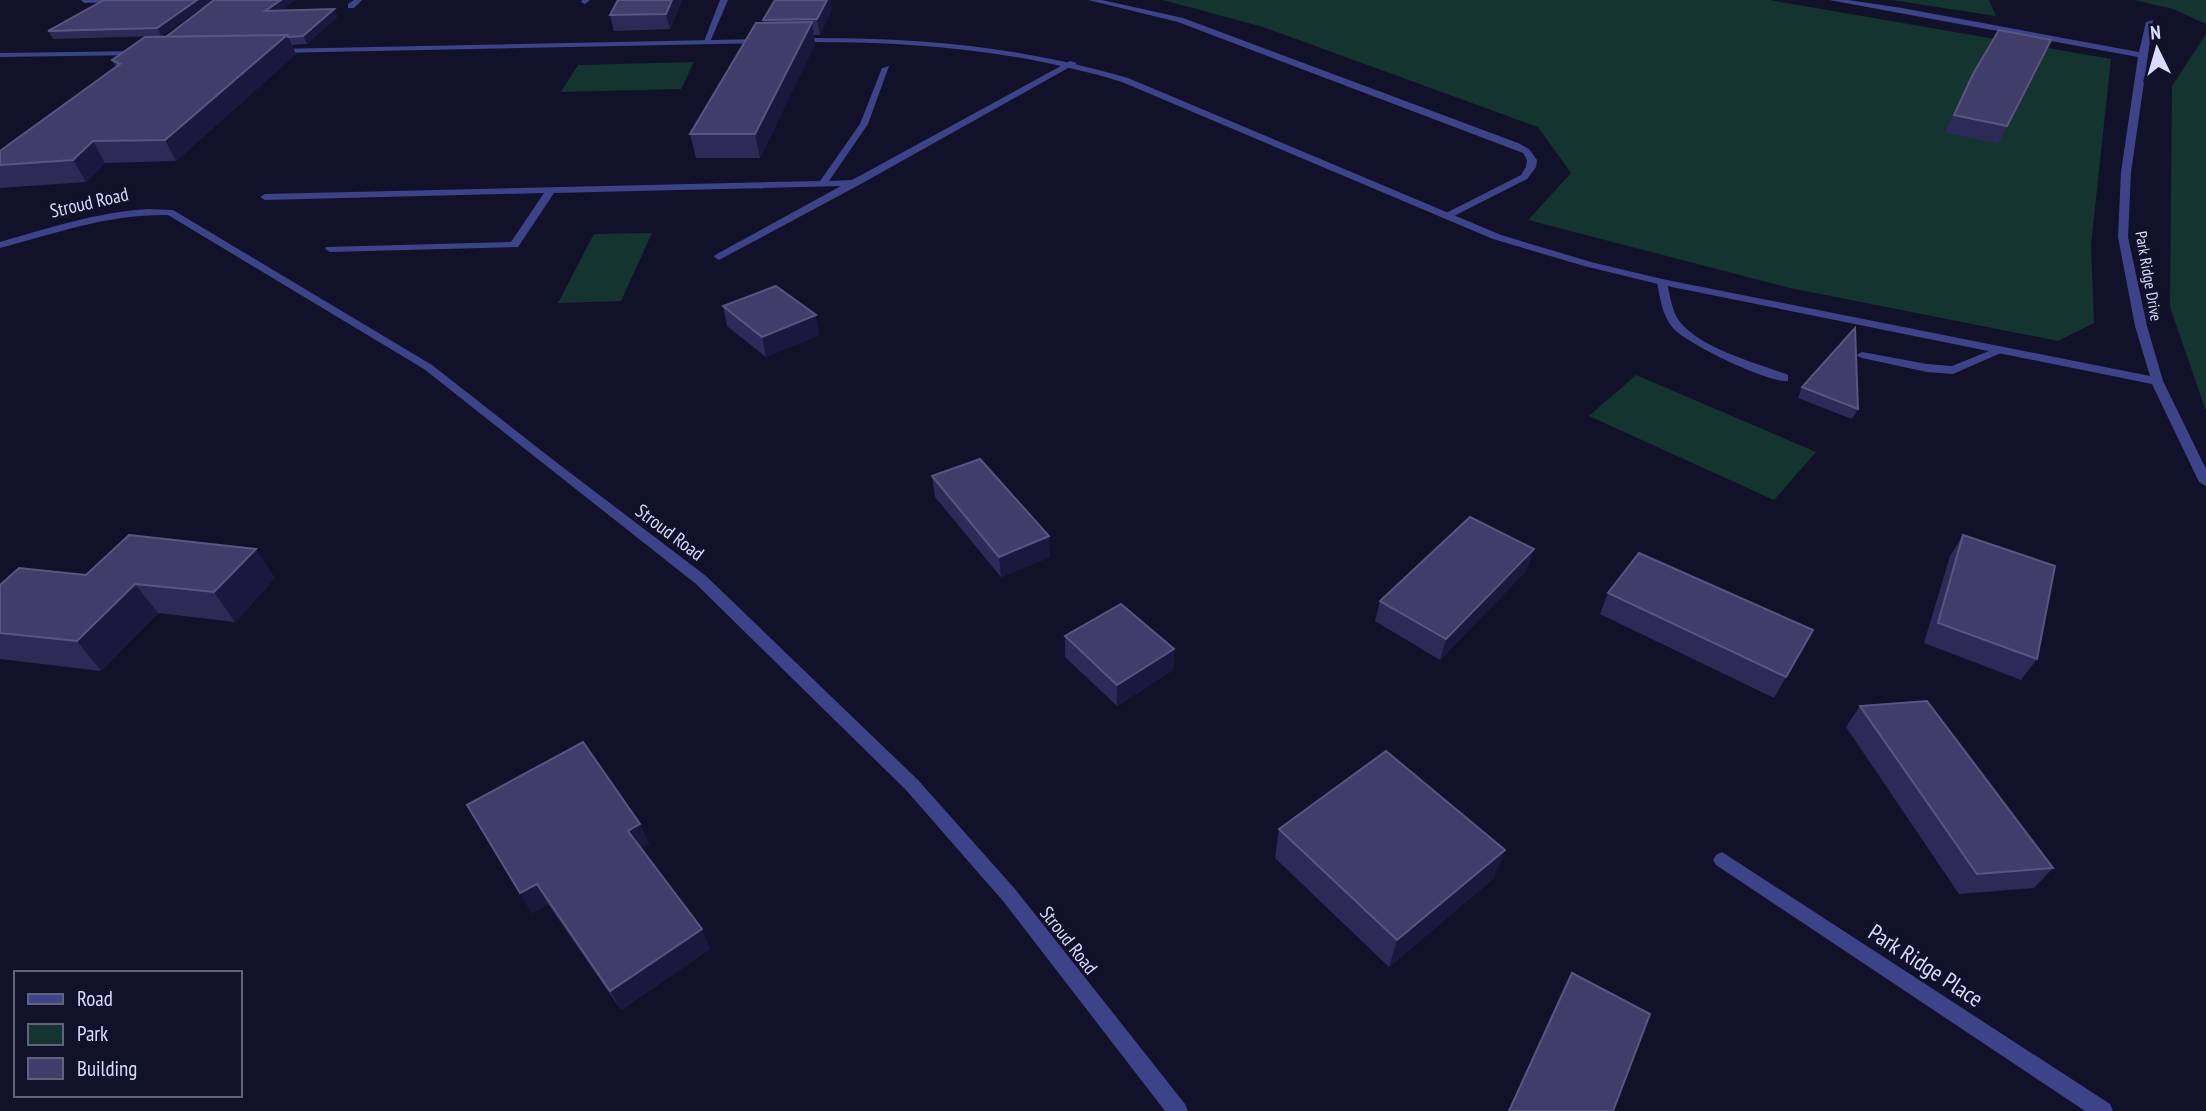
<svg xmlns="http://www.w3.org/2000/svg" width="2206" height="1111" viewBox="0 0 2206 1111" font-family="'PT Sans Narrow',sans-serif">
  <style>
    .green { fill: #14342f }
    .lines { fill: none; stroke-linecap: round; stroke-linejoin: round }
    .service { fill: #3c4389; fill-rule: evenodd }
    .minor { fill: #3c4389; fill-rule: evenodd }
    .wall { fill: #2d2a58 }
    .shaded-wall { fill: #1a183e }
    .building { fill: #403d6a; stroke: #585681; stroke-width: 2 }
    .labels { text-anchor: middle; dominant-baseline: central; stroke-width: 5; stroke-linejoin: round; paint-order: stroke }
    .far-street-label { font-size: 16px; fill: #dadbff; stroke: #12112a }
    .street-label { font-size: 19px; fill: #dadbff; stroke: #12112a }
    .near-street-label { font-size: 23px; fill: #dadbff; stroke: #12112a }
  </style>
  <rect width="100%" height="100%" fill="#12112a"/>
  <g class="green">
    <polygon points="1163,0 1770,0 2111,59 2091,245 2094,323 2058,341 1790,288 1528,220 1571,173 1538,127 1263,27"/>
    <polygon points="1892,0 1989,0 1996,16"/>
    <polygon points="2134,0 2206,0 2206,24 2173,9"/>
    <polygon points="2206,34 2206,411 2170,307 2172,86"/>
    <polygon points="694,62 681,89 561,92 578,65"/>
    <polygon points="652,233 621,301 558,303 594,234"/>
    <polygon points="1636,375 1816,452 1774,500 1589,416"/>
  </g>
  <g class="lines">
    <g class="service">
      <polygon points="81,0 120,0 116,2 84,3"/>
      <polygon points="354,0 362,0 354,8 348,8 348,4"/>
      <polygon points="582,0 590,0 585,4 581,2"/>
      <polygon points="720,0 728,0 710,42 703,44"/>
      <polygon points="1088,0 1102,0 1183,18 1518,143 1529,149 1537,160 1536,167 1527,179 1452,217 1446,217 1446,213 1521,175 1526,167 1527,160 1523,153 1178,22"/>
      <polygon points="1070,61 1077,63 859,185 719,260 714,257 715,255 841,186 554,193 518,247 330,252 325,249 326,247 511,242 544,193 265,200 260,197 265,194 820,181 860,124 882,68 889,66 868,124 829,181 852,180"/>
      <path d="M1662 279 1667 282C1669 292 1671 304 1675 314 1690 346 1757 363 1788 375V381C1768 383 1687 344 1673 328 1662 315 1660 298 1657 282Z"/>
      <polygon points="1999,347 2003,348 2003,352 1953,374 1927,372 1862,358 1856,355 1862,352 1927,364 1952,366"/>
    </g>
    <g class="minor">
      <path d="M1829 0H1848L1902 8 2139 52 2146 22 2153 20 2131 172 2128 237 2147 326 2163 381 2206 469V486L2199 482 2152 384 1662 285 1584 266 1493 239 1122 82C1013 49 909 41 796 42L792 40 796 38C913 37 1015 45 1128 78L1501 235 1591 262 1662 279 2150 376 2135 326 2118 237 2121 172 2138 57Z"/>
      <polygon points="762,39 765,39 765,43 275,53 271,51 275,49"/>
      <polygon points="142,51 143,53 139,55 0,57 0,53"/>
      <path d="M148 209 173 210 432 365 552 459 706 576 918 780 1015 889 1185 1104 1188 1111H1165L1003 901 906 790 696 584 424 369 168 215C109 214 56 233 0 248V242C49 228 97 212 148 209Z"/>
      <polygon points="1722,852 2110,1104 2113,1111 2085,1111 1716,865 1713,860 1716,855"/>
    </g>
  </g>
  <g class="wall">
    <polygon points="104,0 212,0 161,36 53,39 48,31"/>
    <polygon points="214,0 295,0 281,10 334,9 337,17 307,44 292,45 296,54 176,161 105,163 86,182 0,188 0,165 116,67 112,60 166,37"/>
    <polygon points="682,0 670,29 614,31 610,15"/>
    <polygon points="832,9 820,35 814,35 815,44 760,158 696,158 690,134 763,23 763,20"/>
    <polygon points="2051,40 1998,144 1945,132 1973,74"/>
    <polygon points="723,306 819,335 766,357 727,326"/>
    <polygon points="1802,387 1858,409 1852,419 1798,398"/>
    <polygon points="932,476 1050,557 1001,577 935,497"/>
    <polygon points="1963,535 2037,659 2021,680 1924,643 1950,556"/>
    <polygon points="1527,570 1440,660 1375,621 1380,601"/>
    <polygon points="86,575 275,578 235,622 158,613 101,671 0,659 0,585"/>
    <polygon points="1608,593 1786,677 1774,698 1600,614"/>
    <polygon points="1065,636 1174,649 1173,670 1117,706 1065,657"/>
    <polygon points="1860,706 2053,868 2034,888 1959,894 1846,727"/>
    <polygon points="467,805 640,824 649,844 641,848 710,949 621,1010 548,904 532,913"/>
    <polygon points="1279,829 1494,878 1389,967 1275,858"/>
    <polygon points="1572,973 1613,1111 1508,1111 1562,992"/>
  </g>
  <g class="shaded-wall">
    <polygon points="197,0 212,0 161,36 157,28"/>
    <polygon points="281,0 295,0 269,19 265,11"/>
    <polygon points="672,0 682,0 670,29 666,14"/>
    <polygon points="827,0 831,0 832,9 820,35 817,19"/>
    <polygon points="334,9 337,17 307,44 303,36"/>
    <polygon points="812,22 815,44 760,158 755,134"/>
    <polygon points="287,35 296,54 176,161 165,140"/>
    <polygon points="93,141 105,163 86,182 73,160"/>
    <polygon points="816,315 819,335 766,357 762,337"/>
    <polygon points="1049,536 1050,557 1001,577 999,557"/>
    <polygon points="256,549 275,578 235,622 214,592"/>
    <polygon points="1534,549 1527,570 1440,660 1446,639"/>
    <polygon points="135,584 158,613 101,671 77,641"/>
    <polygon points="1174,649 1173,670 1117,706 1117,685"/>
    <polygon points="640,824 649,844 637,851 628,831"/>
    <polygon points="1505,850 1494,878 1389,967 1397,940"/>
    <polygon points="537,884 548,904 532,913 520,893"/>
    <polygon points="702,929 710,949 621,1010 610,991"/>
  </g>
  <g class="building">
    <polygon points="104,0 197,0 157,28 48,31"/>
    <polygon points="214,0 281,0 265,11 334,9 303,36 288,37 287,35 166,37"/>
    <polygon points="618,0 672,0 666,14 610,15"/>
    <polygon points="775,0 827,0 817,19 763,20"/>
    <polygon points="812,22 755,134 690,134 756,23"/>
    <polygon points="1999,30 2051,40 2007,126 1954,115 1973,74"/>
    <polygon points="287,35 165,140 93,141 73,160 0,165 0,151 120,64 112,60 145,37"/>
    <polygon points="776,286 816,315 762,337 723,306"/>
    <polygon points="1855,328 1858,409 1802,387"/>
    <polygon points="980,459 1049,536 999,557 932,476"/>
    <polygon points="1470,517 1534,549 1446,639 1380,601"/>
    <polygon points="129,535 256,549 214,592 135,584 77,641 0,633 0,585 19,568 86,575"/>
    <polygon points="1963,535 2055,566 2037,659 1938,623"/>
    <polygon points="1639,553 1813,630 1786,677 1608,593"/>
    <polygon points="1121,604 1174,649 1117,685 1065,636"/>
    <polygon points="1927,701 2053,868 1977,874 1860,706"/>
    <polygon points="583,742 640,824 628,831 702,929 610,991 537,884 520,893 467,805"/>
    <polygon points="1386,751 1505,850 1397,940 1279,829"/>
    <polygon points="1572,973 1650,1014 1613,1111 1509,1111"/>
  </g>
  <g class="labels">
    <g class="far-street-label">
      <text transform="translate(2149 276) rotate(80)">Park Ridge Drive</text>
    </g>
    <g class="street-label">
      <text transform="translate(89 202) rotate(-13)">Stroud Road</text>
      <text transform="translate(670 532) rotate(37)">Stroud Road</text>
      <text transform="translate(1069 940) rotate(52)">Stroud Road</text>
    </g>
    <g class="near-street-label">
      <text transform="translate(1926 965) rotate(33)">Park Ridge Place</text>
    </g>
  </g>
  <rect x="14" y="971" width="228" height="126" fill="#12112a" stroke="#62627f" stroke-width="2"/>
  <rect x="28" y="994" width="35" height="10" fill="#3c4389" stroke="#62627f" stroke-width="2"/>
  <text x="77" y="1006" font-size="21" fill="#dadbff">Road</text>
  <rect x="28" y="1024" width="35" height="21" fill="#14342f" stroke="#62627f" stroke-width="2"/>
  <text x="77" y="1041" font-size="21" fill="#dadbff">Park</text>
  <rect x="28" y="1058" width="35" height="21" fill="#403d6a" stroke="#62627f" stroke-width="2"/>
  <text x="77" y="1076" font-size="21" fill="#dadbff">Building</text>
  <g transform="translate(2157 49) rotate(355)" stroke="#12112a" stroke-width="5" paint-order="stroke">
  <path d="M0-5L12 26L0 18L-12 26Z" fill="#dadbff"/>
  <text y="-10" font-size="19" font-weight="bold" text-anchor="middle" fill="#dadbff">N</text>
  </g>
</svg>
